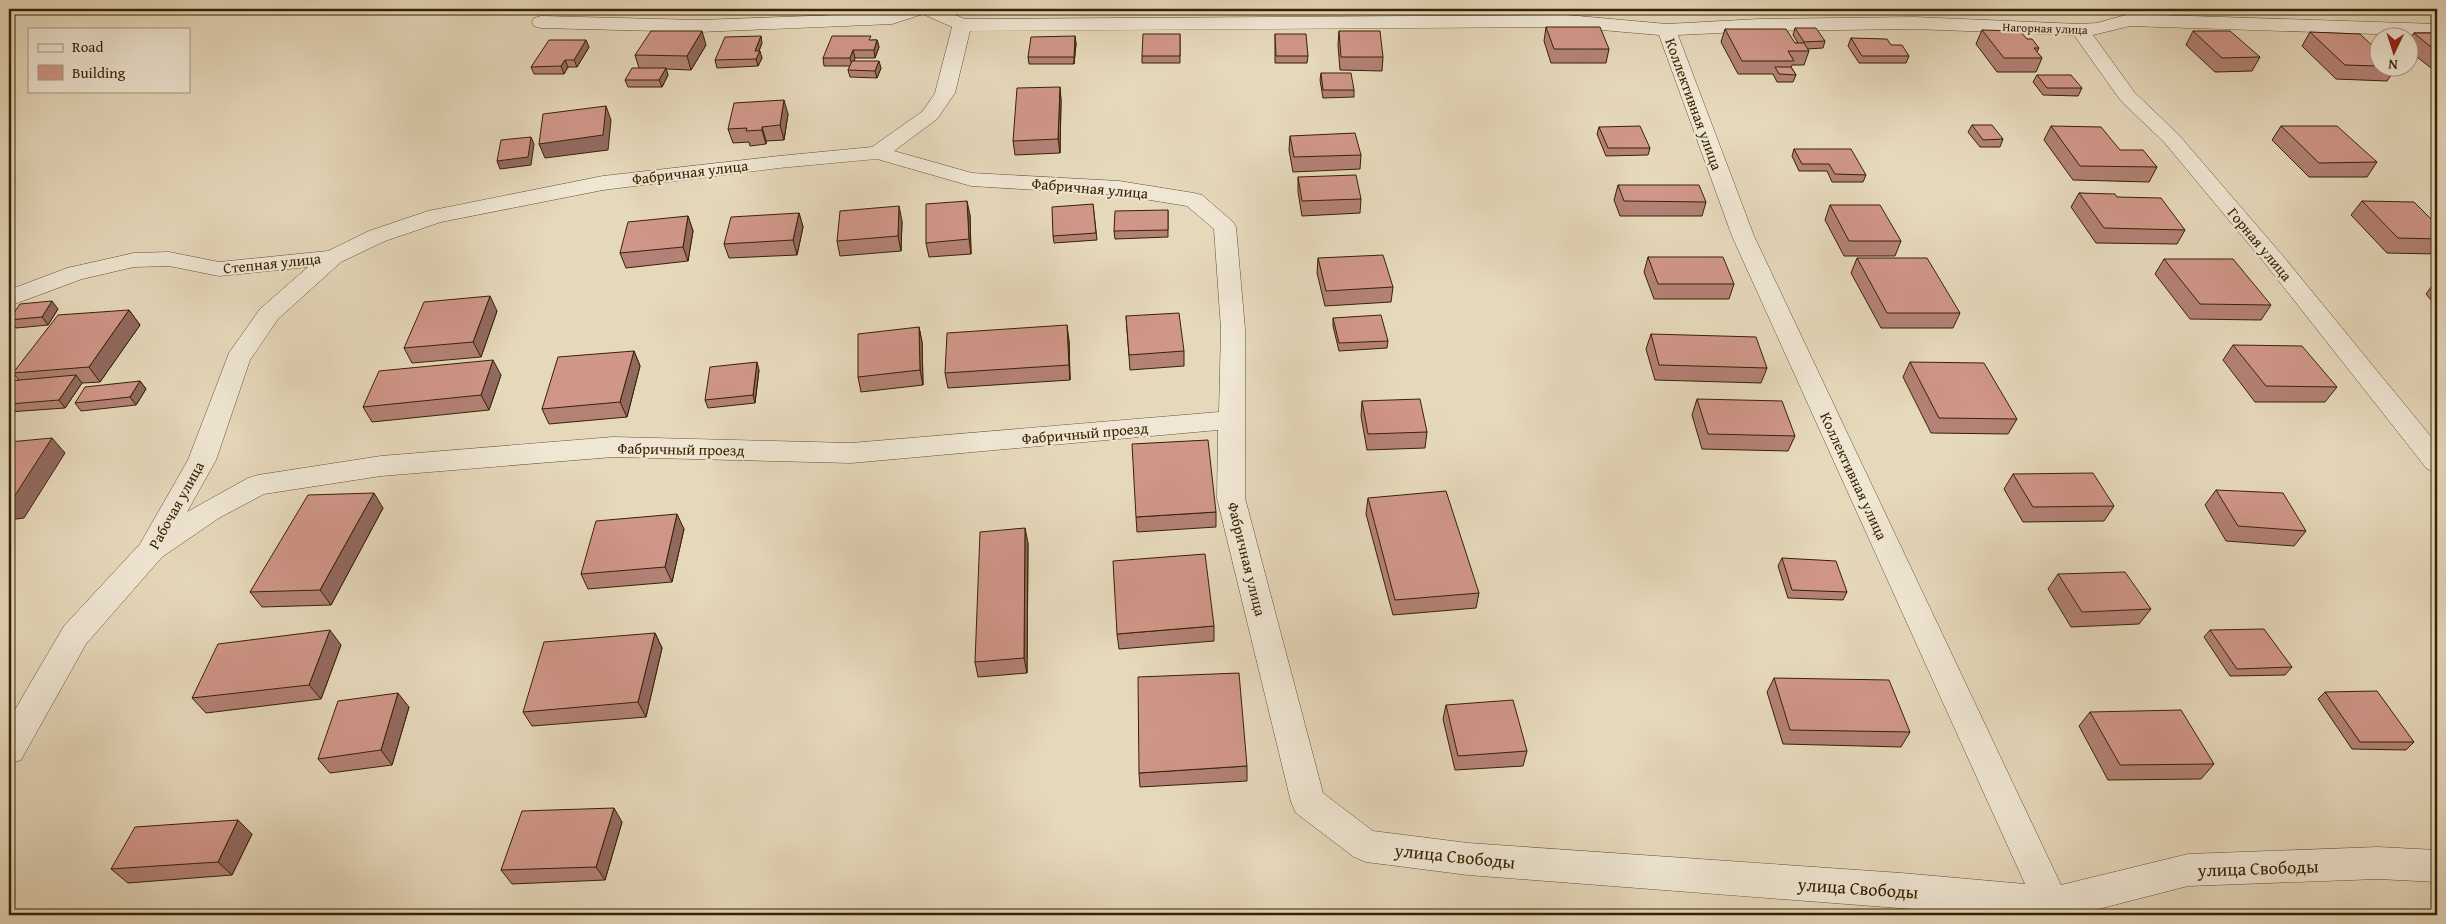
<svg xmlns="http://www.w3.org/2000/svg" width="2446" height="924" viewBox="0 0 2446 924" font-family="'Gentium Book Plus',serif">
  <style>
    .lines { fill: none; stroke-linecap: round; stroke-linejoin: round }
    .minor-casing { stroke: #63502f; stroke-width: 1 }
    .minor { fill: #efe6d3; fill-rule: evenodd }
    .wall { fill: #b38176; stroke: #372200 }
    .shaded-wall { fill: #926960; stroke: #372200 }
    .building { fill: #d09689; stroke: #372200 }
    .labels { text-anchor: middle; dominant-baseline: central; stroke-width: 4; stroke-linejoin: round; paint-order: stroke }
    .far-street-label { font-size: 12px; fill: #372200; stroke: #efe6d3 }
    .street-label { font-size: 15px; fill: #372200; stroke: #efe6d3 }
    .near-street-label { font-size: 18px; fill: #372200; stroke: #efe6d3 }
  </style>
  <rect width="100%" height="100%" fill="#e6d8bb"/>
  <filter id="stains"><feTurbulence type="fractalNoise" baseFrequency=".004" numOctaves="4"/><feColorMatrix values="0 0 0 0 .2 0 0 0 0 .09 0 0 0 0 .02 0 0 0 .5 -.17"/></filter>
  <radialGradient id="worn" r=".72"><stop offset=".6" stop-color="#630" stop-opacity="0"/><stop offset="1" stop-color="#630" stop-opacity=".3"/></radialGradient>
  <g class="lines">
    <g class="minor-casing">
      <path id="minor" d="M903 9H941L965 19 1567 15 1667 24 1759 19 1914 17 2080 24 2097 23 2129 14 2437 24V36L2130 26 2093 35 2135 93 2178 134 2283 256 2437 444V472L2427 469 2267 266 2164 142 2121 101 2074 35 1914 29 1759 31 1678 35 1754 236 2061 885 2188 854 2378 847 2437 850V882L2378 879 2188 886 2075 915H1990L1468 875 1366 862 1354 857 1296 813 1291 802 1217 498 1218 430 851 463 613 457 381 476 264 494 219 518 162 557 86 644 21 760 9 764V720L64 626 140 544 188 460 229 353 260 309 308 267 219 276 169 266 134 267 82 279 9 306V290L67 268 134 253 169 252 219 262 328 251 369 231 428 211 603 176 779 156 872 147 923 111 935 93 952 27 923 14 892 24 699 32 541 28 534 26 532 22 534 18 541 16 699 20 891 13ZM1567 27 1659 35 1732 236 2025 884 1901 873 1468 843 1373 831 1323 793 1245 498V329L1236 227 1233 222 1202 195 1194 193 1119 181 972 173 894 151 937 119 955 93 970 31ZM877 159 971 186 1119 195 1187 206 1214 229 1221 329 1219 412 851 443 613 437 381 456 258 475 248 478 187 512 216 460 250 360 278 319 341 262 385 241 441 222 603 190 779 168Z"/>
    </g>
    <use href="#minor" class="minor"/>
  </g>
  <g class="wall">
    <polygon points="1546,27 1609,49 1606,63 1551,63 1544,41"/>
    <polygon points="1795,28 1825,41 1823,48 1807,49 1809,51 1804,65 1792,65 1791,67 1796,75 1793,82 1777,82 1773,74 1738,74 1721,42 1725,29 1795,43 1798,43 1793,35"/>
    <polygon points="1982,30 2027,39 2039,48 2037,52 2042,58 2036,72 1997,72 1976,44"/>
    <polygon points="1339,31 1383,57 1382,71 1340,70 1338,45"/>
    <polygon points="2193,31 2260,57 2252,71 2215,72 2186,45"/>
    <polygon points="2310,32 2378,51 2378,68 2396,68 2387,81 2336,79 2302,46"/>
    <polygon points="2414,33 2437,33 2437,71 2435,71 2408,50 2408,40"/>
    <polygon points="1180,34 1180,63 1142,63 1142,56"/>
    <polygon points="1275,34 1308,56 1307,63 1275,63"/>
    <polygon points="1075,36 1076,44 1074,64 1029,64 1028,57"/>
    <polygon points="1851,38 1909,56 1906,63 1859,63 1848,46"/>
    <polygon points="872,40 877,40 879,47 875,58 855,58 854,61 881,68 877,78 850,77 848,70 850,66 824,66 823,58"/>
    <polygon points="762,43 759,51 762,58 758,66 717,68 715,60"/>
    <polygon points="706,45 691,70 666,69 668,75 662,87 628,87 625,80 639,68 635,55"/>
    <polygon points="589,47 577,67 568,67 564,74 534,74 531,67"/>
    <polygon points="1321,73 1354,90 1354,97 1323,98 1320,80"/>
    <polygon points="2037,75 2082,88 2078,96 2043,95 2033,82"/>
    <polygon points="1060,87 1061,101 1060,153 1015,155 1013,141"/>
    <polygon points="788,114 784,140 766,141 766,144 750,146 749,142 733,143 728,129"/>
    <polygon points="1972,125 2003,139 2000,147 1980,147 1968,132"/>
    <polygon points="2051,126 2120,150 2157,167 2149,182 2073,180 2044,140"/>
    <polygon points="2281,126 2377,162 2367,177 2309,177 2272,140"/>
    <polygon points="1599,127 1650,148 1648,155 1606,156 1597,134"/>
    <polygon points="1290,136 1361,155 1360,169 1293,172 1289,150"/>
    <polygon points="1794,149 1866,175 1863,182 1832,182 1827,171 1799,171 1792,156"/>
    <polygon points="1298,177 1361,199 1360,213 1302,216 1298,192"/>
    <polygon points="1618,185 1706,202 1702,216 1620,216 1614,200"/>
    <polygon points="2079,193 2117,197 2185,230 2177,244 2096,243 2071,207"/>
    <polygon points="2362,201 2437,225 2437,254 2387,253 2351,215"/>
    <polygon points="1093,204 1097,240 1054,243 1053,236"/>
    <polygon points="1830,205 1901,241 1895,256 1844,256 1825,220"/>
    <polygon points="1168,210 1168,237 1115,239 1114,231"/>
    <polygon points="799,213 803,227 797,255 729,258 724,244"/>
    <polygon points="970,215 971,254 929,257 926,243"/>
    <polygon points="688,216 693,231 688,261 626,268 620,253"/>
    <polygon points="902,221 901,251 840,256 837,241"/>
    <polygon points="1648,257 1734,284 1729,299 1654,299 1644,272"/>
    <polygon points="1318,258 1393,287 1391,302 1325,306 1317,273"/>
    <polygon points="1857,258 1960,313 1953,328 1881,328 1851,273"/>
    <polygon points="2164,259 2271,305 2261,320 2190,319 2155,274"/>
    <polygon points="2437,279 2437,307 2426,294"/>
    <polygon points="58,309 48,325 16,328 9,320"/>
    <polygon points="129,310 140,325 100,382 82,383 65,408 9,412 9,381 19,380 13,373"/>
    <polygon points="497,311 481,357 412,363 404,348"/>
    <polygon points="1126,316 1184,351 1184,366 1130,370"/>
    <polygon points="1333,318 1388,341 1387,348 1339,351 1333,326"/>
    <polygon points="919,327 922,342 923,385 861,392 858,377"/>
    <polygon points="1651,334 1767,368 1761,383 1655,380 1646,349"/>
    <polygon points="1069,340 1070,380 948,388 945,373"/>
    <polygon points="2233,345 2337,387 2325,402 2255,402 2223,360"/>
    <polygon points="634,351 640,366 627,417 549,424 542,409"/>
    <polygon points="1910,362 2017,419 2008,434 1931,433 1903,377"/>
    <polygon points="759,370 755,403 708,408 705,400"/>
    <polygon points="501,375 489,410 372,422 363,407"/>
    <polygon points="140,381 146,389 136,405 81,411 75,403"/>
    <polygon points="1697,399 1795,436 1788,451 1702,449 1692,415"/>
    <polygon points="1362,401 1427,432 1425,448 1367,450 1361,416"/>
    <polygon points="2013,474 2114,506 2104,521 2023,522 2004,489"/>
    <polygon points="2216,490 2306,531 2294,546 2226,541 2205,505"/>
    <polygon points="1368,498 1479,593 1476,608 1393,615 1366,514"/>
    <polygon points="383,508 331,605 262,607 250,592"/>
    <polygon points="1216,512 1216,527 1137,532 1136,517"/>
    <polygon points="684,529 672,582 588,589 581,574"/>
    <polygon points="1028,543 1027,673 978,677 975,662"/>
    <polygon points="1782,558 1847,592 1843,600 1788,598 1778,566"/>
    <polygon points="2058,574 2151,609 2139,624 2071,627 2048,589"/>
    <polygon points="1214,626 1214,641 1119,649 1117,634"/>
    <polygon points="2210,630 2292,667 2285,675 2230,676 2204,637"/>
    <polygon points="655,633 662,648 646,717 532,726 523,712"/>
    <polygon points="341,645 321,699 206,713 192,698"/>
    <polygon points="1774,678 1910,732 1901,747 1783,744 1767,692"/>
    <polygon points="2325,692 2414,742 2406,750 2352,749 2318,699"/>
    <polygon points="1446,705 1527,751 1523,766 1455,770 1443,719"/>
    <polygon points="409,707 392,765 330,773 318,759"/>
    <polygon points="2090,712 2214,764 2201,779 2108,780 2079,726"/>
    <polygon points="1247,766 1247,781 1140,787 1139,773"/>
    <polygon points="238,820 252,834 232,875 128,883 111,869"/>
    <polygon points="622,822 605,880 512,884 501,870"/>
  </g>
  <g class="shaded-wall">
    <polygon points="702,31 706,45 691,70 687,56"/>
    <polygon points="761,36 762,43 756,58 755,51"/>
    <polygon points="1075,36 1076,44 1074,64 1074,57"/>
    <polygon points="586,40 589,47 577,67 574,60"/>
    <polygon points="877,40 879,47 875,58 874,50"/>
    <polygon points="853,50 855,58 852,66 850,58"/>
    <polygon points="760,51 762,58 758,66 756,59"/>
    <polygon points="565,60 568,67 564,74 561,66"/>
    <polygon points="879,61 881,68 877,78 875,71"/>
    <polygon points="666,68 668,75 662,87 659,80"/>
    <polygon points="1060,87 1061,101 1060,153 1058,139"/>
    <polygon points="784,100 788,114 784,140 780,125"/>
    <polygon points="606,106 611,120 608,150 545,158 539,144"/>
    <polygon points="762,127 766,141 766,144 762,130"/>
    <polygon points="531,137 534,144 531,165 500,169 497,161"/>
    <polygon points="967,201 970,215 971,254 969,239"/>
    <polygon points="899,206 902,221 901,251 898,236"/>
    <polygon points="799,213 803,227 797,255 793,240"/>
    <polygon points="688,216 693,231 688,261 683,247"/>
    <polygon points="490,296 497,311 481,357 473,342"/>
    <polygon points="52,301 58,309 48,325 42,317"/>
    <polygon points="129,310 140,325 100,382 89,367"/>
    <polygon points="1067,325 1069,340 1070,380 1069,365"/>
    <polygon points="919,327 922,342 923,385 920,370"/>
    <polygon points="634,351 640,366 627,417 620,402"/>
    <polygon points="493,360 501,375 489,410 481,395"/>
    <polygon points="757,362 759,370 755,403 753,395"/>
    <polygon points="76,375 82,383 65,408 59,400"/>
    <polygon points="140,381 146,389 136,405 130,397"/>
    <polygon points="52,438 65,453 24,518 9,520 9,503"/>
    <polygon points="374,493 383,508 331,605 320,590"/>
    <polygon points="677,514 684,529 672,582 665,567"/>
    <polygon points="1025,528 1028,543 1027,673 1024,658"/>
    <polygon points="330,630 341,645 321,699 309,685"/>
    <polygon points="655,633 662,648 646,717 638,702"/>
    <polygon points="398,693 409,707 392,765 381,750"/>
    <polygon points="614,808 622,822 605,880 596,867"/>
    <polygon points="238,820 252,834 232,875 218,862"/>
  </g>
  <g class="building">
    <polygon points="1546,27 1600,27 1609,49 1554,49"/>
    <polygon points="1795,28 1816,28 1825,41 1804,42"/>
    <polygon points="1725,29 1786,29 1795,43 1804,43 1809,51 1788,51 1794,61 1742,61"/>
    <polygon points="1982,30 2020,31 2027,39 2032,39 2039,48 2034,48 2042,58 2004,58"/>
    <polygon points="651,31 702,31 687,56 635,55"/>
    <polygon points="1339,31 1380,31 1383,57 1341,57"/>
    <polygon points="2193,31 2230,31 2260,57 2222,58"/>
    <polygon points="2310,32 2360,34 2378,51 2378,66 2345,65"/>
    <polygon points="2414,33 2437,33 2437,52"/>
    <polygon points="1143,34 1180,34 1180,56 1142,56"/>
    <polygon points="1275,34 1306,34 1308,56 1276,56"/>
    <polygon points="761,36 755,51 760,51 756,59 715,60 725,37"/>
    <polygon points="832,36 871,36 869,40 877,40 874,50 853,50 850,58 823,58"/>
    <polygon points="1075,36 1074,57 1028,57 1031,37"/>
    <polygon points="1851,38 1887,39 1891,45 1902,45 1909,56 1862,56"/>
    <polygon points="549,40 586,40 574,60 565,60 561,66 531,67"/>
    <polygon points="852,61 879,61 875,71 848,70"/>
    <polygon points="1775,67 1791,67 1796,75 1779,74"/>
    <polygon points="632,68 666,68 659,80 625,80"/>
    <polygon points="1321,73 1351,73 1354,90 1323,90"/>
    <polygon points="2037,75 2071,75 2082,88 2047,88"/>
    <polygon points="1060,87 1058,139 1013,141 1017,88"/>
    <polygon points="784,100 780,125 762,127 762,130 746,131 747,128 728,129 734,103"/>
    <polygon points="606,106 603,135 539,144 543,114"/>
    <polygon points="1972,125 1992,125 2003,139 1983,140"/>
    <polygon points="1640,126 1650,148 1608,148 1599,127"/>
    <polygon points="2051,126 2101,127 2120,150 2143,150 2157,167 2080,166"/>
    <polygon points="2281,126 2337,126 2377,162 2319,163"/>
    <polygon points="1355,133 1361,155 1294,157 1290,136"/>
    <polygon points="531,137 528,157 497,161 501,140"/>
    <polygon points="1794,149 1851,149 1866,175 1835,174 1829,164 1802,164"/>
    <polygon points="1356,175 1361,199 1302,201 1298,177"/>
    <polygon points="1618,185 1699,185 1706,202 1624,201"/>
    <polygon points="2079,193 2115,194 2117,197 2161,198 2185,230 2104,228"/>
    <polygon points="967,201 969,239 926,243 926,204"/>
    <polygon points="2362,201 2414,202 2437,225 2437,239 2398,238"/>
    <polygon points="1093,204 1096,233 1053,236 1052,207"/>
    <polygon points="1830,205 1880,205 1901,241 1849,241"/>
    <polygon points="899,206 898,236 837,241 840,211"/>
    <polygon points="1168,210 1168,230 1114,231 1115,211"/>
    <polygon points="799,213 793,240 724,244 731,217"/>
    <polygon points="688,216 683,247 620,253 628,222"/>
    <polygon points="1383,255 1393,287 1326,291 1318,258"/>
    <polygon points="1648,257 1723,257 1734,284 1658,284"/>
    <polygon points="1857,258 1927,258 1960,313 1887,313"/>
    <polygon points="2164,259 2233,259 2271,305 2200,304"/>
    <polygon points="490,296 473,342 404,348 424,302"/>
    <polygon points="52,301 42,317 9,320 20,304"/>
    <polygon points="129,310 89,367 13,373 58,315"/>
    <polygon points="1179,313 1184,351 1129,355 1126,316"/>
    <polygon points="1381,315 1388,341 1339,343 1333,318"/>
    <polygon points="1067,325 1069,365 945,373 947,333"/>
    <polygon points="919,327 920,370 858,377 858,334"/>
    <polygon points="1651,334 1756,337 1767,368 1659,365"/>
    <polygon points="2233,345 2302,346 2337,387 2266,386"/>
    <polygon points="634,351 620,402 542,409 558,357"/>
    <polygon points="493,360 481,395 363,407 379,371"/>
    <polygon points="757,362 753,395 705,400 710,367"/>
    <polygon points="1910,362 1984,363 2017,419 1939,418"/>
    <polygon points="76,375 59,400 9,404 9,394 10,393 9,393 9,381"/>
    <polygon points="140,381 130,397 75,403 85,387"/>
    <polygon points="1420,399 1427,432 1368,434 1362,401"/>
    <polygon points="1697,399 1782,401 1795,436 1708,434"/>
    <polygon points="52,438 10,503 9,503 9,442"/>
    <polygon points="1208,440 1216,512 1136,517 1132,444"/>
    <polygon points="2093,473 2114,506 2033,507 2013,474"/>
    <polygon points="2216,490 2283,493 2306,531 2238,526"/>
    <polygon points="1446,491 1479,593 1395,600 1368,498"/>
    <polygon points="374,493 320,590 250,592 308,495"/>
    <polygon points="677,514 665,567 581,574 596,521"/>
    <polygon points="1025,528 1024,658 975,662 980,532"/>
    <polygon points="1205,554 1214,626 1117,634 1113,561"/>
    <polygon points="1782,558 1836,561 1847,592 1792,590"/>
    <polygon points="2125,572 2151,609 2082,612 2058,574"/>
    <polygon points="2264,629 2292,667 2237,669 2210,630"/>
    <polygon points="330,630 309,685 192,698 218,644"/>
    <polygon points="655,633 638,702 523,712 544,642"/>
    <polygon points="1239,673 1247,766 1139,773 1138,677"/>
    <polygon points="1774,678 1889,680 1910,732 1790,730"/>
    <polygon points="2377,691 2414,742 2360,742 2325,692"/>
    <polygon points="398,693 381,750 318,759 338,701"/>
    <polygon points="1513,700 1527,751 1458,756 1446,705"/>
    <polygon points="2181,710 2214,764 2120,765 2090,712"/>
    <polygon points="614,808 596,867 501,870 522,811"/>
    <polygon points="238,820 218,862 111,869 135,827"/>
  </g>
  <g class="labels">
    <g class="far-street-label">
      <text transform="translate(2045 28) rotate(2)">Нагорная улица</text>
    </g>
    <g class="street-label">
      <text transform="translate(1694 104) rotate(70)">Коллективная улица</text>
      <text transform="translate(690 172) rotate(-7)">Фабричная улица</text>
      <text transform="translate(1090 188) rotate(5)">Фабричная улица</text>
      <text transform="translate(2260 244) rotate(50)">Горная улица</text>
      <text transform="translate(272 263) rotate(-6)">Степная улица</text>
      <text transform="translate(1085 433) rotate(-5)">Фабричный проезд</text>
      <text transform="translate(681 449) rotate(1)">Фабричный проезд</text>
      <text transform="translate(1854 476) rotate(65)">Коллективная улица</text>
      <text transform="translate(176 505) rotate(-61)">Рабочая улица</text>
      <text transform="translate(1247 559) rotate(76)">Фабричная улица</text>
    </g>
    <g class="near-street-label">
      <text transform="translate(1455 856) rotate(6)">улица Свободы</text>
      <text transform="translate(2258 868) rotate(-2)">улица Свободы</text>
      <text transform="translate(1858 888) rotate(4)">улица Свободы</text>
    </g>
  </g>
  <rect width="2446" height="924" fill="none" stroke="#e6d8bb" stroke-width="30"/>
  <rect x="10" y="10" width="2426" height="904" fill="none" stroke="#372200" stroke-width="2.5"/>
  <rect x="15" y="15" width="2416" height="894" fill="none" stroke="#372200"/>
  <rect x="28" y="28" width="162" height="65" fill="#efe6d3" stroke="#a5987f"/>
  <rect x="38" y="44" width="25" height="8" fill="#efe6d3" stroke="#a5987f"/>
  <text x="72" y="52" font-size="15" fill="#372200">Road</text>
  <rect x="38" y="65" width="25" height="15" fill="#d09689" stroke="#a5987f"/>
  <text x="72" y="78" font-size="15" fill="#372200">Building</text>
  <g transform="translate(2394 52) rotate(184)"><circle r="24" fill="#efe6d3" stroke="#a5987f"/>
  <path d="M0-4L9 19L0 12L-9 19Z" fill="#8f2418"/>
  <text y="-8" font-size="14" font-weight="bold" text-anchor="middle" fill="#372200">N</text>
  </g>
  <rect width="100%" height="100%" filter="url(#stains)"/>
  <rect width="100%" height="100%" fill="url(#worn)"/>
</svg>
